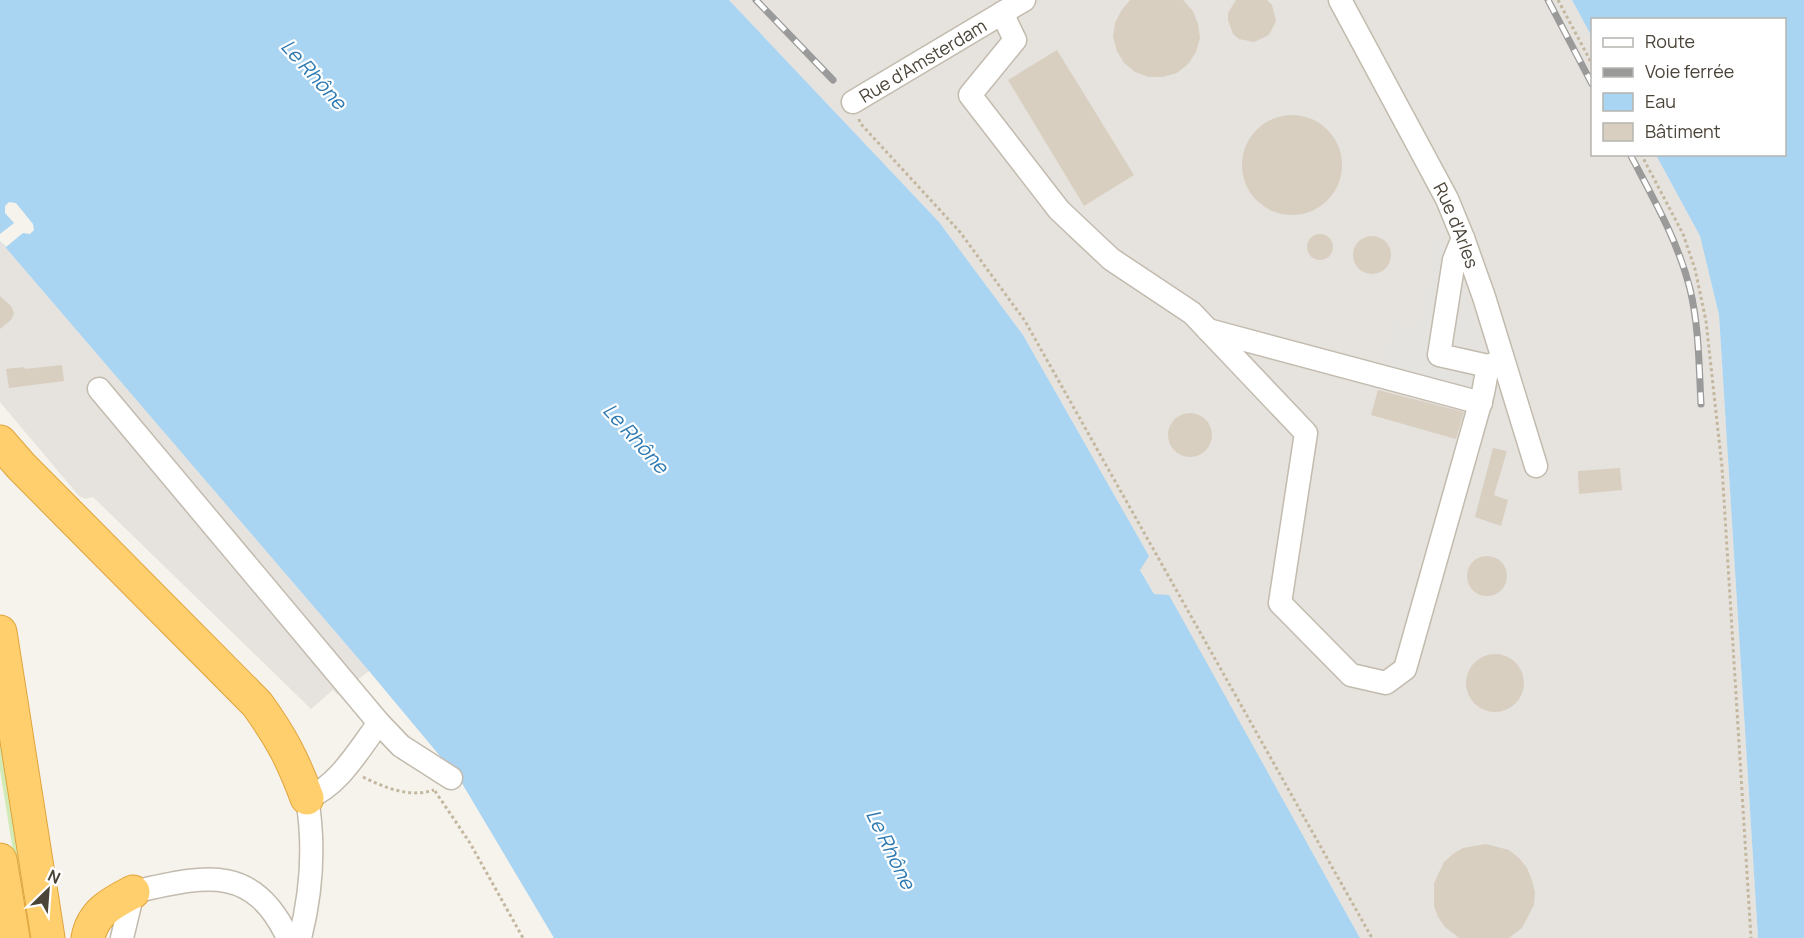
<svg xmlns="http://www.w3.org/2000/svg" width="1804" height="938" viewBox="0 0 1804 938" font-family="Manrope,sans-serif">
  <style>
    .industrial { fill: #e6e2dd }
    .green { fill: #d2eab5 }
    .parking { fill: #e5e3e0 }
    .water { fill: #a9d4f2 }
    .pier { fill: #f6f3ec }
    .building { fill: #d8cfc1 }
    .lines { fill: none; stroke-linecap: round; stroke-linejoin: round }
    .minor-casing { stroke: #c2bbae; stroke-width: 25 }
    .highway-casing { stroke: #e0a43c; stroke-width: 35 }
    .path { stroke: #c4b79f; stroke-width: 3; stroke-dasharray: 3 3; stroke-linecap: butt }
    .minor { stroke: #fff; stroke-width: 22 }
    .highway { stroke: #ffcf6e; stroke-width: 33 }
    .rail-casing { stroke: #9a9a9a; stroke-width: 7 }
    .rail { stroke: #fff; stroke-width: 4.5; stroke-dasharray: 14; stroke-linecap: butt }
    .labels { text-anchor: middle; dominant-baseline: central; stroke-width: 4.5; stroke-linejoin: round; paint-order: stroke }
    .street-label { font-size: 18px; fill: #4b4439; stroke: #fff }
    .water-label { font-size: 20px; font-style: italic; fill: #2e7ab2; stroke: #fff }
  </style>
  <rect width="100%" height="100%" fill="#f6f3ec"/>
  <g class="industrial">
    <polygon points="729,0 1572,0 1592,37 1592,154 1656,155 1700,236 1719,315 1758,938 1360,938 1169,596 1154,594 1140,569 1149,556 1023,335 939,222"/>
    <polygon points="0,241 369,671 338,695 333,690 311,709 93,497 85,499 79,496 0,402"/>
  </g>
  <polygon class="green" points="0,715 37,938 27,938 0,770"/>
  <polygon class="parking" points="1439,222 1460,276 1498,397 1382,366 1393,322 1412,328 1424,311"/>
  <g class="water">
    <polygon points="0,0 729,0 939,222 1023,335 1149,556 1140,570 1154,594 1169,595 1360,938 554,938 460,780 369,671 0,241"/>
    <polygon points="1572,0 1804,0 1804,938 1758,938 1719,315 1700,236 1656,155 1784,154 1784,20 1592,20 1592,37"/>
  </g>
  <polygon class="pier" points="9,202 16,203 33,224 34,230 30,234 23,233 6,247 0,241 0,234 14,223 5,213 5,206"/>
  <g class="building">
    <polygon points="1130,0 1183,0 1193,11 1198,24 1200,38 1196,52 1188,64 1177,73 1163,77 1149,77 1135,72 1124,63 1117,51 1113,37 1115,23 1121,11"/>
    <polygon points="1236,0 1267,0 1272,5 1276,21 1269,35 1254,42 1239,39 1233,34 1228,20 1228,13"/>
    <polygon points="1057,50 1134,175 1084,206 1008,80"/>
    <circle cx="1292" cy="165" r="50"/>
    <circle cx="1320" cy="247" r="13"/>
    <circle cx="1372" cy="255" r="19"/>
    <polygon points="0,296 11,306 14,313 11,320 0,329"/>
    <polygon points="62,365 64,381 9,388 6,369 24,367 25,369"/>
    <polygon points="1378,390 1464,412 1456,439 1371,415"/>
    <circle cx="1190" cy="435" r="22"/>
    <polygon points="1493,448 1507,451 1494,495 1508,500 1501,526 1475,517"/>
    <polygon points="1620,468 1622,490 1579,494 1578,471"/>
    <circle cx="1487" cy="576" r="20"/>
    <circle cx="1495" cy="683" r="29"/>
    <polygon points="1486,844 1509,850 1519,858 1527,868 1532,880 1535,892 1534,905 1522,928 1509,938 1459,938 1445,927 1438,917 1434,906 1434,883 1444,862 1453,854 1463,848"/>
  </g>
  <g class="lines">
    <g class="minor-casing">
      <g id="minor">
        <path id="s1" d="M1340 0 1447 199 1463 238 1484 297 1536 466"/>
        <polyline points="1002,13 1015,40 970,95 1059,210 1111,259 1192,313 1306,433 1280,603 1351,675 1386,683 1405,669 1483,393 1488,366"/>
        <path id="s2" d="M853 102 1024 0"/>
        <polyline points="1463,238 1454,260 1439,355 1488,366 1501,361"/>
        <polyline points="1208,330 1481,403"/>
        <path d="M99 389 379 723C359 749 339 786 307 798 315 846 312 891 300 938"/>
        <polyline points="379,723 401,746 451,778"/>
        <path d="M122 938 133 892C202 877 252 861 288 938"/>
      </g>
    </g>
    <g class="highway-casing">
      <g id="highway">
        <path d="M0 442 21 466 257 704C281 737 293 760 307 798"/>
        <polyline points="0,632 48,938"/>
        <polyline points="0,860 13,938"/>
        <path d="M88 938C93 912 112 903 133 892"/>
      </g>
    </g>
    <g class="path">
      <polyline points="1558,0 1592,64"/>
      <polyline points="859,119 860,123 960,232 1025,321 1372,938"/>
      <polyline points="1641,154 1683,234 1695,269 1706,321 1722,467 1751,938"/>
      <path d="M363 777C386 788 409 798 434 790"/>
      <polyline points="435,791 470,843 523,938"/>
    </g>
    <use href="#minor" class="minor"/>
    <use href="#highway" class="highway"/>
    <g class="rail-casing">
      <g id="rail">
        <polyline points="756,0 833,80"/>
        <polyline points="1548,0 1592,84"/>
        <path d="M1630 154C1653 198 1678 241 1690 289 1699 326 1699 367 1701 404"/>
      </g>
    </g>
    <use href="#rail" class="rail"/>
  </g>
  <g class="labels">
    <g class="street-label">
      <text stroke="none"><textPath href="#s2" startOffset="81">Rue d'Amsterdam</textPath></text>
      <text stroke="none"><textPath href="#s1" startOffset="254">Rue d'Arles</textPath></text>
    </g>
    <g class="water-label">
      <text transform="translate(314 74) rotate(48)">Le Rhône</text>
      <text transform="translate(636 438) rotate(48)">Le Rhône</text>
      <text transform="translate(891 849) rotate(64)">Le Rhône</text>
    </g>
  </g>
  <rect x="1591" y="18" width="195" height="138" fill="#ffffff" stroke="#b7b4b0" stroke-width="1.5"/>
  <rect x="1603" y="38" width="30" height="9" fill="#ffffff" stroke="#b7b4b0" stroke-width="1.5"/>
  <text x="1645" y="48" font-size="18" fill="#4b4439">Route</text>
  <rect x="1603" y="68" width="30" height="9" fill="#9a9a9a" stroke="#b7b4b0" stroke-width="1.5"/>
  <text x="1645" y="78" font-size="18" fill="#4b4439">Voie ferrée</text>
  <rect x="1603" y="93" width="30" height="18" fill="#a9d4f2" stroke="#b7b4b0" stroke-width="1.5"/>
  <text x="1645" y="108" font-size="18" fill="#4b4439">Eau</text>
  <rect x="1603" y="123" width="30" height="18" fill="#d8cfc1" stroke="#b7b4b0" stroke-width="1.5"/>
  <text x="1645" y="138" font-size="18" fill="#4b4439">Bâtiment</text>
  <g transform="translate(48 890) rotate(25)" stroke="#ffffff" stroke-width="4.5" paint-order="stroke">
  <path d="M0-4.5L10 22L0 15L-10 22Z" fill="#4b4439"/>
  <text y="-9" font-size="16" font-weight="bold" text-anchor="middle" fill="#4b4439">N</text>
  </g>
</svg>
